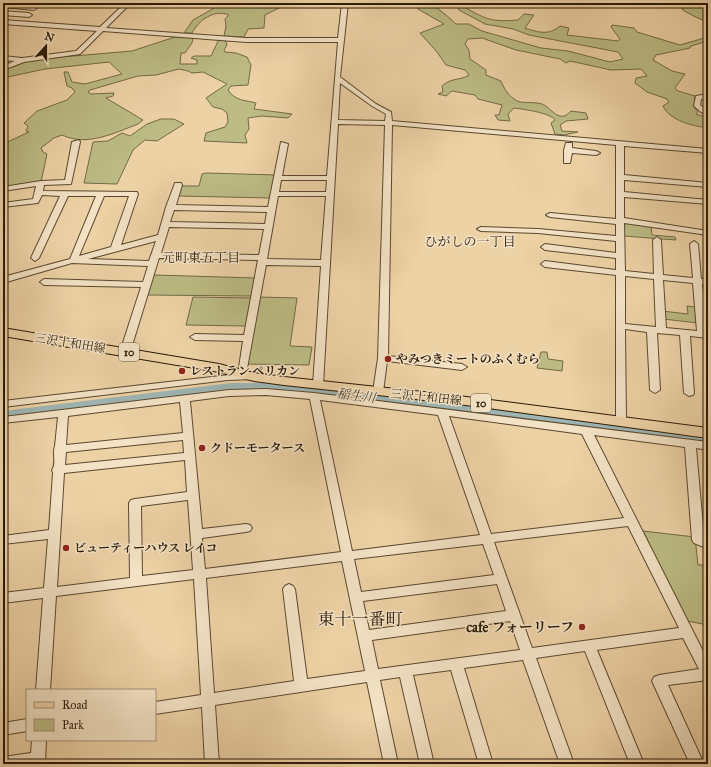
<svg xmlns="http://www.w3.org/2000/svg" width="711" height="767" viewBox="0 0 711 767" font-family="'IM FELL Great Primer','Noto Serif JP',serif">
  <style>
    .green { fill: #bcbb84; stroke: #736a45 }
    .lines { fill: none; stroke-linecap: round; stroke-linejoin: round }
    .river { fill: #9eb5b3; fill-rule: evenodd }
    .minor-casing { stroke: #5b482e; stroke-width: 2 }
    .major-casing { stroke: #2a1a06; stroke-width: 2 }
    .minor { fill: #f3e2c5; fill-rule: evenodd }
    .major { fill: #edd2a6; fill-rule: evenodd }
    .poi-dot { fill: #8f2418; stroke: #f3e2c5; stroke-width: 1.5 }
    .labels { text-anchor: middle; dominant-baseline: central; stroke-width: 3; stroke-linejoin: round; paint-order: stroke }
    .shield { fill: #f3e2c5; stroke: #66563f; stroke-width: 1 }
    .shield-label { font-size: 11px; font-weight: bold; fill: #2a1a06 }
    .street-label { font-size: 12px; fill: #2a1a06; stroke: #f3e2c5 }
    .poi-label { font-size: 12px; font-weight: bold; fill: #2a1a06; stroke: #f3e2c5; text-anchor: start }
    .neighbourhood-label { font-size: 13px; fill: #2a1a06; stroke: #f3e2c5 }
    .water-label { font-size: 13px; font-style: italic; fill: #4d483a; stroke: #f3e2c5 }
    .near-poi-label { font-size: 14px; font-weight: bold; fill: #2a1a06; stroke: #f3e2c5; text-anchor: end }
    .near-quarter-label { font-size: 17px; fill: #2a1a06; stroke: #f3e2c5 }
  </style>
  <rect width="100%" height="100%" fill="#edd2a6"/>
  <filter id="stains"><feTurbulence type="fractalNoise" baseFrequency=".005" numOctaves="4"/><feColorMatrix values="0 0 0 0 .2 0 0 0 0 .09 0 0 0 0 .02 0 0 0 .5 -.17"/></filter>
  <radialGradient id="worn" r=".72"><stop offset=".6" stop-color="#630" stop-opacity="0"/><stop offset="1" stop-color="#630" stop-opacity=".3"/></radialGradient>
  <g class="green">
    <path d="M228 3H284L281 7 265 15 264 28 248 29 244 37 224 36 226 26 225 19 229 15C214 9 199 20 192 33H184L193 20 216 7 212 5Z"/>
    <path d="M412 3C417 3 424 2 428 3 435 5 451 19 456 24H469L482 31 541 48 568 51 610 62 623 59 618 52 529 35 513 29 485 24 459 10 453 3H470L466 8C487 20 493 22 518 20L524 14 534 15 525 28C537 32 549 36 560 26L569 28 567 35 618 41 620 39 611 27 612 25 634 28 637 32 680 45 708 37V41L691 46 690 48 656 55 653 60 672 71 685 74 675 88 678 91 695 96 694 107 698 112 696 114 708 118V128C693 126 670 121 663 106L669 102 667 99 647 92 635 83 636 78 647 76 641 69 611 70 570 61 566 63 560 59 516 50 482 38 468 39 465 44 469 50 470 59 486 70V75L501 81C504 88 507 94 514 99 521 105 533 101 542 104 551 107 559 125 571 111L586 113 588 119 566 121 560 125 562 131 578 132 564 135 555 134 551 123 555 120C551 113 523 109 514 108L508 114 510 121 498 120 495 115H499L502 105 478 99 475 95 452 91 446 96 438 94 443 92 442 86C452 77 460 81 469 75L465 70 446 65 437 52 420 33 444 24 418 9Z"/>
    <polygon points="677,3 708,3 708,23 684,11"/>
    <path d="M175 37 193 38 192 43 185 53H181L180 64H197V60L191 58 194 56H211L219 39H225L227 45 224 50 225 52 236 53 247 57 251 65 248 85 231 86 228 90C235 101 245 100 256 103L254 109 292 114 288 118 262 116 248 118 249 129 245 135 247 143 204 141 206 133 225 127 228 122 227 113 222 109 213 107 206 98 227 84 203 72 192 73 188 71 179 69 156 75 138 76 90 90 88 92 91 94 114 93 113 96 106 98 143 120 138 124C114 133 87 147 62 135L54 138 41 148 43 152 47 154 41 182 3 187V144L29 132 26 131 28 126 24 123 37 111 67 100 75 92 72 88 67 86 64 72H68L72 82 85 84 122 74 109 62 45 69 3 78V69L15 66 26 60 132 51Z"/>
    <polygon points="161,119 174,119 184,124 157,141 145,140 133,150 117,184 84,183 93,142 108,141 122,133 130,136 147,124"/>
    <polygon points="206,173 276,175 270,198 178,196 182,186 199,186 202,174"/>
    <polygon points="625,222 651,225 652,235 675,237 676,240 624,236"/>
    <polygon points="154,275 256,278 253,296 146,295"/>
    <polygon points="193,297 253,298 247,326 186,325"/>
    <polygon points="260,297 297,298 290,346 312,347 309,365 247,364"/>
    <polygon points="687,306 696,307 698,323 663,319 662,311 688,314"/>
    <polygon points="541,352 547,352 548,359 563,361 562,371 537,368"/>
    <polygon points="643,531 695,537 698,565 703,565 708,597 708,625 687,621"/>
  </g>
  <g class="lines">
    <polygon class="river" points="231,383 282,383 493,408 708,436 708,446 493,416 282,391 231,391 3,419 3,411"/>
    <g class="minor-casing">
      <g id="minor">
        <polygon points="3,3 34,6 37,8 34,10 3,7"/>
        <path d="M125 3H131L106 28 246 38H338L342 3H348L340 77 376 104 391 112 392 121 708 149V153L624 146V175L708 183V187L624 180V192L708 200V204L624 197V218L708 231V235L624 223 625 271 654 274 653 240 657 237 661 240 663 275 693 278 690 244 694 241 698 244 701 279H708V285L702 284 708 338 690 336 694 393 693 395 689 396 684 393 680 335 657 333 660 390 655 393 650 390 647 332 625 329 626 421 621 424 616 421V275L545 267 541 264 545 261 616 270V258L545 250 541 247 545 244 616 253V241L538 233 481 231 477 229 481 227 538 229 616 236V224L550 217 546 215 550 213 616 219V145L392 125 388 356 462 364 467 367 462 370 387 361 383 392 378 395 374 394 373 392 378 358 385 125 338 124 323 385 322 387H314L313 385 321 266 266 265 246 374 255 375 256 377 255 379 228 380 3 407V401L238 374 243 341 195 340 190 337 195 334 244 335 258 260 159 258 130 352 128 354H122L120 352 141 287 44 285 40 282 44 279 143 282 148 266 72 263 3 283V277L70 259 96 196H68L39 258 35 261 31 258 60 196 42 195 38 203 3 207V203L33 199 36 186 3 191V187L41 181 65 180 72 142 79 140 80 142 71 184 44 185 43 191 137 192 138 194 121 245 158 235 166 207 175 183H181L182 185 176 205 268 207 281 142 288 144 282 176H327L338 42H246L103 31 80 54 24 62 3 70V66L15 61 3 60V56L22 58 76 51 97 31 3 24V20L100 27ZM340 83 372 106 386 114 385 121 338 120ZM281 180H327L326 192H279ZM104 196H129L111 247 79 256ZM278 196H326L321 260 267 259ZM174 210 267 212 265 224 170 222ZM169 227 264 229 259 255 161 253ZM156 241 149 261 88 259ZM625 276 654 279 656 327 625 324ZM663 280 693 283 697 331 666 328Z"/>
        <polygon points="3,11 29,13 32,15 29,17 3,15"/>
        <polygon points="708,94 708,98 701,99 700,105 708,111 708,115 701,112 694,106 696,96"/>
        <polygon points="566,143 572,143 572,148 596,151 600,153 596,155 572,153 570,163 564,163 564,150"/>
        <path d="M266 389 314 393 708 442V450L696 448 704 538 708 540V549L694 543 692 540 685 447 594 435 708 661V680L668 685 704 764H690L652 681 654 677 659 675 699 669 683 638 597 650 644 764H630L585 651 536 658 574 764H560L523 660 464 668 493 764H479L451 670 413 675 434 764H420L400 677 380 680 398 764H384L367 682 215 705 219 764H205L202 707 155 714V702L201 695 194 579 56 596 50 690H36L43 598 3 603V593L44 588 48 539 3 544V536L49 530 53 473 52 470C57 463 52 453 55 446L58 417 3 423V417L229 390ZM266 395 310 399 341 552 205 569 202 538 246 532 250 531 252 528 250 525 246 524 202 529 190 401 229 396ZM320 400 438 415 480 535 352 551ZM180 402 183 433 66 445 68 416ZM449 416 582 434 624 518 491 534ZM183 440 184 453 65 465 66 452ZM185 460 187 492 135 499 131 500 129 503 130 578 57 587 64 473ZM188 500 193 570 142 576 141 506ZM628 526 679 628 532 648 494 542ZM483 544 494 575 361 592 354 559ZM342 561 365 671 307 679 295 589 293 586 289 584 285 586 283 589 294 681 214 693 206 578ZM497 584 506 611 369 630 363 601ZM510 621 520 650 378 669 372 640Z"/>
        <polygon points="27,719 27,731 3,735 3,723"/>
        <polygon points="32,740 46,740 45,764 3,764 3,757 31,753"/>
      </g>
    </g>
    <g class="major-casing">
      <polygon id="major" points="3,328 219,364 254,373 284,377 443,394 708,428 708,438 443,402 284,385 254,381 219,372 3,336"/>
    </g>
    <use href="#minor" class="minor"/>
    <use href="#major" class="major"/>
  </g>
  <g class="poi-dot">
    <circle cx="388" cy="359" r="4"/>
    <circle cx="182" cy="371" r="4"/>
    <circle cx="202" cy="448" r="4"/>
    <circle cx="66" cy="548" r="4"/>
    <circle cx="582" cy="627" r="4"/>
  </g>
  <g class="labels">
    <g class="shield">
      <rect x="119" y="343" width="20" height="18" rx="3"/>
      <rect x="471" y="394" width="20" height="18" rx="3"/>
    </g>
    <g class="shield-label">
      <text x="129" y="352">10</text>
      <text x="481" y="403">10</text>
    </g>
    <g class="street-label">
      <text transform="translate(70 343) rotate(9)">三沢十和田線</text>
      <text transform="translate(426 397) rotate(6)">三沢十和田線</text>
    </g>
    <g class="poi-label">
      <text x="396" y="359">やみつきミートのふくむら</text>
      <text x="190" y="371">レストラン ペリカン</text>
      <text x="210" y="448">クドーモータース</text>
      <text x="74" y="548">ビューティーハウス レイコ</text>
    </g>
    <g class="neighbourhood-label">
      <text x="470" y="242">ひがしの一丁目</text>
      <text x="201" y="258">元町東五丁目</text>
    </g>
    <g class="water-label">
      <text transform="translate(356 396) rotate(7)">稲生川</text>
    </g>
    <g class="near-poi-label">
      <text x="574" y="627">cafe フォーリーフ</text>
    </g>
    <g class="near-quarter-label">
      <text x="360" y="619">東十一番町</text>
    </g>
  </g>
  <rect width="711" height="767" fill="none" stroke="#edd2a6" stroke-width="16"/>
  <rect x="4" y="4" width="703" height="759" fill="none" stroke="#2a1a06" stroke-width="2"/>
  <rect x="8" y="8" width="695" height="751" fill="none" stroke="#2a1a06"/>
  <rect x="26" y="689" width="130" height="52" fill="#f3e2c5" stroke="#a39279"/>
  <rect x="34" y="702" width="20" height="6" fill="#edd2a6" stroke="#a39279"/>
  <text x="62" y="709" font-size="12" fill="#2a1a06">Road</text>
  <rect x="34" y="719" width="20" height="12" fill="#bcbb84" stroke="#a39279"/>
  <text x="62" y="729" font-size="12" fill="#2a1a06">Park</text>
  <g transform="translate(46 46) rotate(21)" stroke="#f3e2c5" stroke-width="3" paint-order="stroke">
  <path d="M0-3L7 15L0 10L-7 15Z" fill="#2a1a06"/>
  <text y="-6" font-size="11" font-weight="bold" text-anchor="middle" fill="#2a1a06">N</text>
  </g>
  <rect width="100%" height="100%" filter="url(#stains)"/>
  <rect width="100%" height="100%" fill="url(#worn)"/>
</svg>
